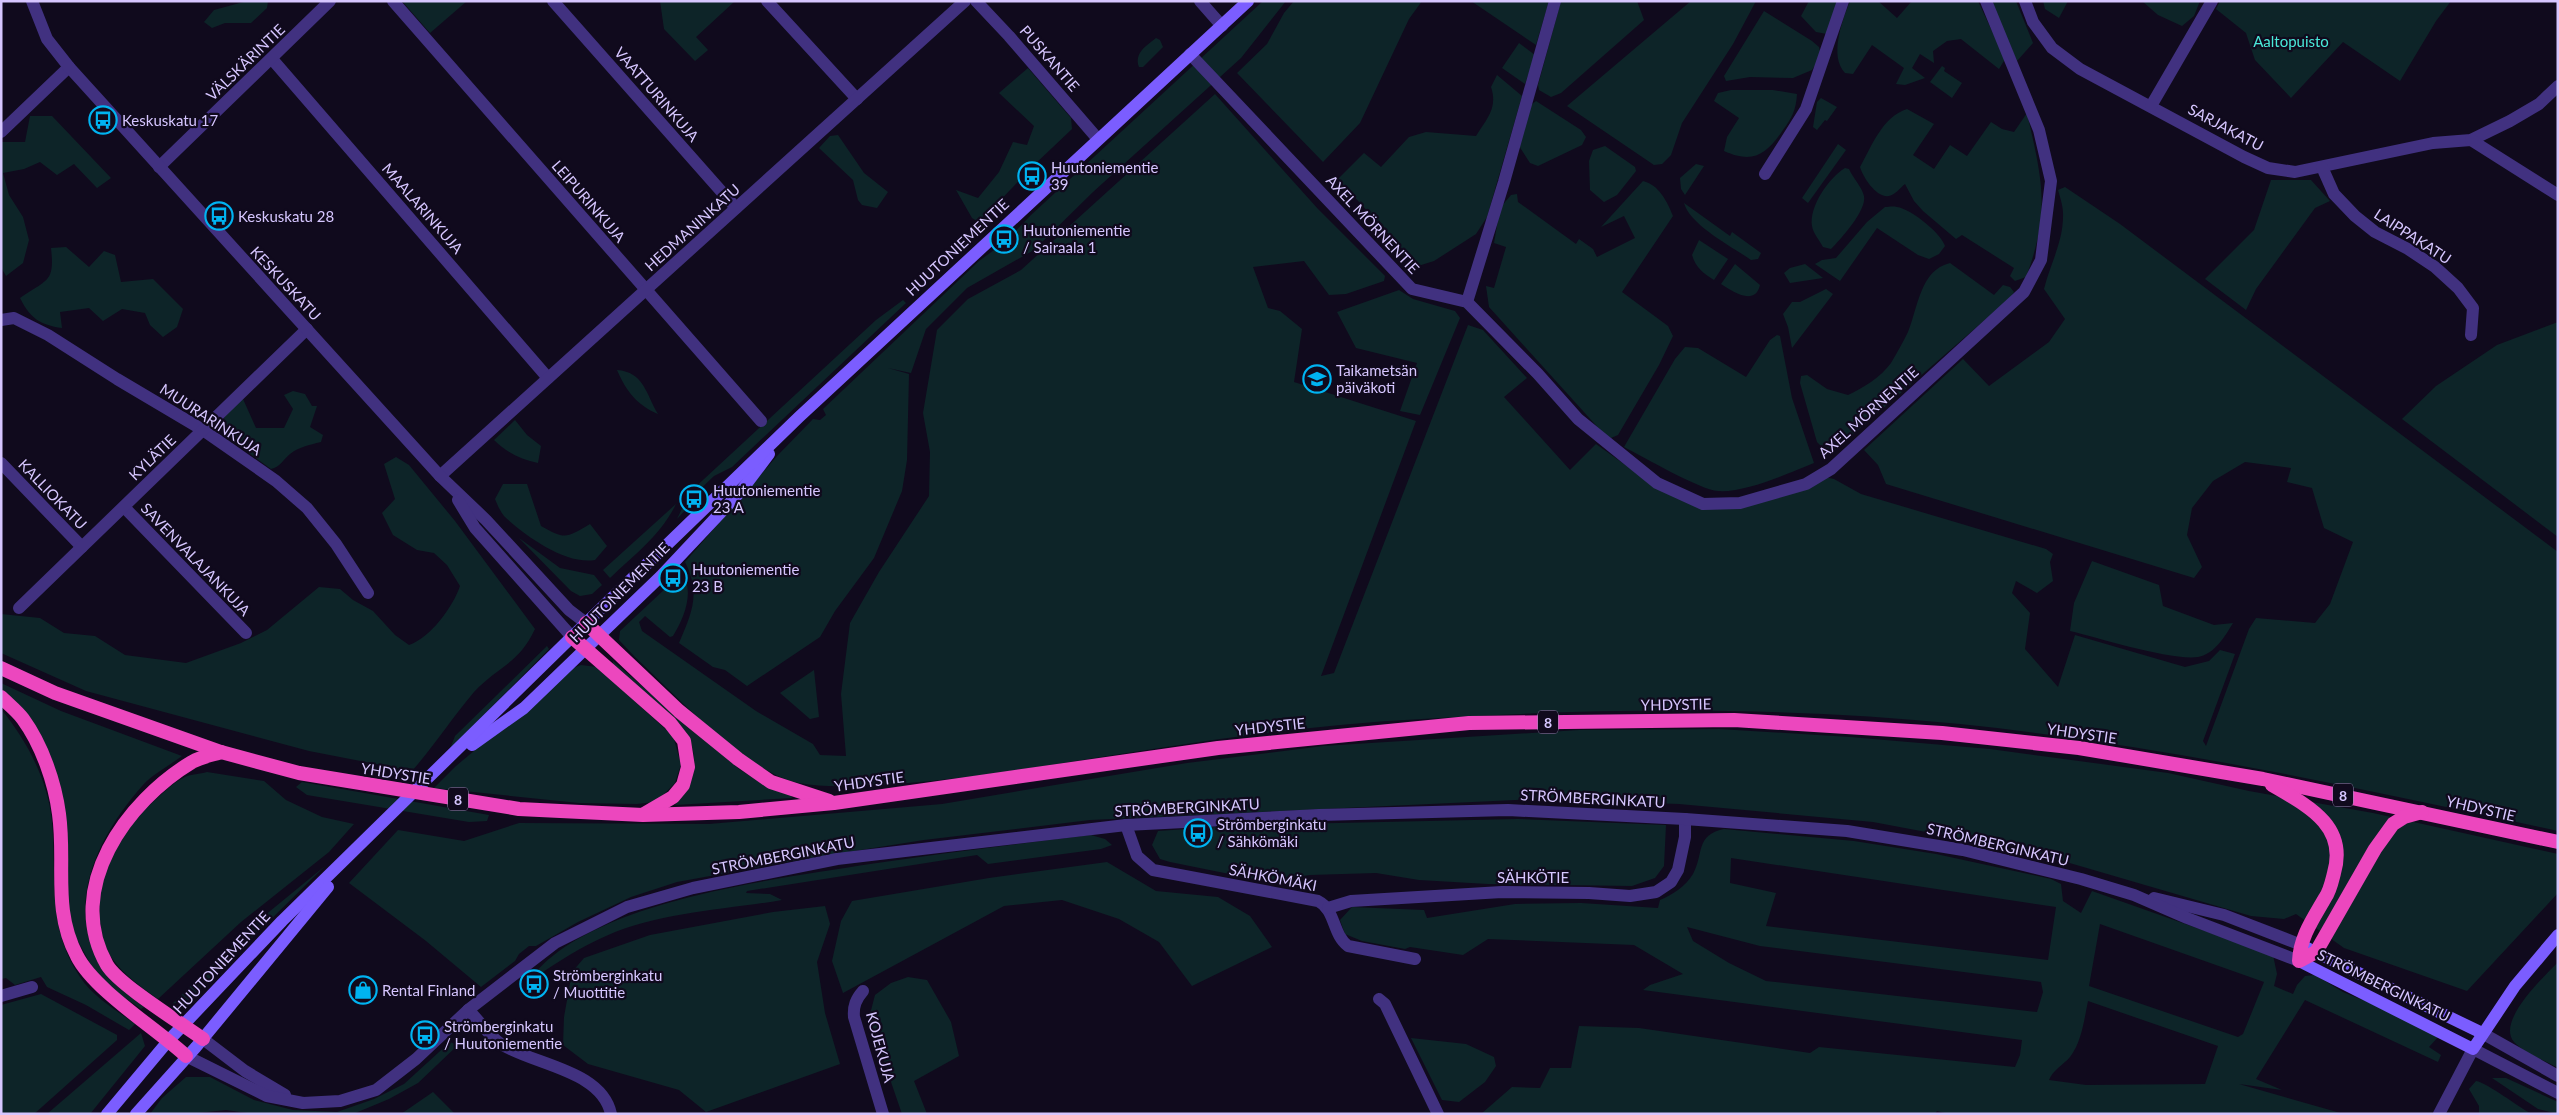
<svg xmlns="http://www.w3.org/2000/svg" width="2559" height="1115" viewBox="0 0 2559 1115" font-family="Lato,sans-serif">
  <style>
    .green { fill: #0d2428; fill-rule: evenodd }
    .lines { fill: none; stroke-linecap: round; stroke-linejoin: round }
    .minor { stroke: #413180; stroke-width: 12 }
    .tertiary { stroke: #413180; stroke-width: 12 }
    .secondary { stroke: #7b5dff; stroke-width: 12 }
    .trunk { stroke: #ec47be; stroke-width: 14 }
    .labels { text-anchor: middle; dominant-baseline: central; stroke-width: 4.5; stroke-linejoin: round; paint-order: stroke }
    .shield { fill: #100a1d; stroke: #9b8ebb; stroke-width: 1 }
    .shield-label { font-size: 14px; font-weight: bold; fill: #d6c6ff }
    .park-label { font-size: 15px; fill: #4ae8d9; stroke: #100a1d }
    .street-label { font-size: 15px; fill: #d6c6ff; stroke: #100a1d }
    .poi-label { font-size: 15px; fill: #d6c6ff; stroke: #100a1d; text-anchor: start }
  </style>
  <rect width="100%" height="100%" fill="#100a1d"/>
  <g class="green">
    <polygon points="247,1 268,1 267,8 251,23 225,23 212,28 204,22 214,10"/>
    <polygon points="402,1 467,1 430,33"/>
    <polygon points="660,1 735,1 696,37 708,50 695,61 664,29"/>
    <path d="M1263 1H1286L1241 58 1093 192 1034 250 967 288 926 329 911 373 888 368 909 374 907 460 902 491 874 558 835 611 820 637 747 686 725 670 713 667 679 643C692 612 701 594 685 562L777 456 813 419 820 420 826 415 823 409 979 261 1005 242 1031 215Z"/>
    <polygon points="1294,1 1422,1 1409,19 1360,123 1323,162 1237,73 1267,44 1284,13"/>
    <polygon points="1471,1 1549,1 1536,45"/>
    <polygon points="1561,1 1637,1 1644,20 1561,93 1551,97 1539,90 1538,85"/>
    <polygon points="1691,1 1756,1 1733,44 1682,123 1671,155 1662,164 1654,165 1567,106"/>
    <polygon points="1809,1 1838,1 1827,34 1816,32 1801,16"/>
    <path d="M1850 1H1878L1897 18 1912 1H1978L2005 59 1999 69 1961 39 1947 41 1933 51 1934 63 1920 54 1912 68 1925 78 1905 85 1896 84 1904 68 1872 45 1853 74 1845 73C1829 56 1842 21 1850 1Z"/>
    <polygon points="1990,1 2016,1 2033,43 2017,61"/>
    <polygon points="2043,1 2068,1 2059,18 2045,9"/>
    <polygon points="2142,1 2200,1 2194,16 2182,26 2158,15"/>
    <polygon points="2220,1 2451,1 2436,21 2400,81 2343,42 2291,98 2255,60 2246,33 2216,9"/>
    <polygon points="1764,11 1812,41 1819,47 1821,56 1812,70 1793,78 1750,77 1726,81 1724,76"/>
    <path d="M1156 38 1160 40 1163 47 1143 67H1139C1134 53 1146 46 1156 38Z"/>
    <polygon points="1519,43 1535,55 1525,84 1502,68"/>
    <polygon points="1942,66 1945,68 1944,71 1962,83 1952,98 1930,82"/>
    <polygon points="1028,68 1071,118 1072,129 1034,165 989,212 977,221 972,218 956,190 978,198 999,172 1013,142 1027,145 1034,126 999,93"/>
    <path d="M1497 75 1522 96 1487 217 1476 234 1434 261 1418 266 1338 179 1364 153 1381 167 1409 137 1426 132 1476 136C1487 118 1498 108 1491 87Z"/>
    <path d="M1731 90H1773L1797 94C1796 110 1792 118 1783 130 1766 155 1753 164 1724 151L1727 137 1739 118 1714 101 1718 93Z"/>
    <path d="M1215 94 1318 209 1385 276 1384 281 1346 294 1329 295 1304 261 1253 267 1268 308 1280 311 1302 329 1294 382 1416 421 1321 676 1334 673 1468 325 1483 330 1527 378 1504 397 1570 470 1596 444 1652 484 1705 507 1824 477 1834 479 1861 494 2046 549 2053 554 2050 562 2053 581 2037 593 2016 581 2012 593 2030 613 2025 649 2058 687 2075 635 2185 667 2209 661 2220 650 2235 654 2203 741 2206 746 2249 629 2256 618 2315 623 2330 604 2353 542 2324 528 2312 488 2287 482 2291 468 2245 462 2213 481 2192 508 2187 535 2202 567 2194 578 1886 484 1878 465 1864 450 1963 359 1989 386 2049 342 2065 319 2044 289C2050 264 2064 241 2063 213 2063 206 2060 197 2058 190L2065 187 2120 224 2558 552V831C2359 788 2162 745 1960 724 1780 706 1602 708 1422 719 1299 725 1178 745 1057 764 997 773 939 782 879 785 853 786 824 788 799 783 746 773 675 694 635 657L619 640 620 631 682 573C695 592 684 618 673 636L670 637 645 616 639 622 642 631 756 711 813 744 820 755 846 756 841 694 850 623 879 572 929 496 930 452 923 413 937 330 968 299 1021 270Z"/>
    <polygon points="1821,98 1837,107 1827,121 1825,120 1817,130 1813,127 1817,102"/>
    <polygon points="1536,101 1581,130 1586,137 1582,145 1538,166 1530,163 1519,146 1531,105"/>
    <path d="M1907 109 1934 124 1913 155 1934 169 1950 145 1967 156 1991 122 2002 129 2014 132 2027 113C2042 179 2051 211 2026 277L2015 281 2010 276 2014 268 1962 235 1956 239 1923 211 1914 201 1905 184C1900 188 1895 195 1889 196 1876 198 1863 177 1860 167 1872 146 1882 117 1907 109Z"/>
    <polygon points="30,116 52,116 111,178 97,188 74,164 57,175 40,162 24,169 3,173 9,195 23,217 29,240 23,263 6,276 1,267 1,142 25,142"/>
    <polygon points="838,135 864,173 888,192 877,208 862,205 858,200 853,180 819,148 830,136"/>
    <polygon points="1838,144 1846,150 1808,203 1802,198"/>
    <polygon points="1605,146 1635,167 1636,171 1617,195 1604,202 1590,190 1589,161 1593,150"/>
    <polygon points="1696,164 1704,166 1685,195 1681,189 1680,178"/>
    <path d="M1845 168 1849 169C1853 178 1862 187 1864 196 1867 210 1841 239 1831 249L1823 247C1820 241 1813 233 1812 226 1809 206 1829 178 1845 168Z"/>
    <polygon points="2271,180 2311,180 2330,201 2315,208 2256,289 2246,310 2205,279 2254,230"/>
    <path d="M1643 181C1659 185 1667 201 1673 216L1622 292 1668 326 1673 336 1659 365 1618 435 1611 438 1602 432 1489 307 1486 286 1494 288 1506 247 1494 243 1500 208 1511 195 1517 194 1518 202 1576 244 1579 239 1593 249 1597 257 1635 238 1624 216 1601 227Z"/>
    <path d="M1684 203 1730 236 1732 232 1761 253 1758 259 1751 260C1731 246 1690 225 1684 203Z"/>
    <path d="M1885 207C1888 207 1893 206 1897 207 1911 209 1941 233 1945 246L1939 254 1929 259 1918 255 1877 228 1840 281 1815 264 1822 260 1836 258 1867 222Z"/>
    <path d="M1699 240 1728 259 1714 280C1703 273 1696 268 1692 255Z"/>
    <path d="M66 247 89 267 104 251 115 255 121 282 153 279 183 309 177 327 163 337 150 325 145 313 122 309 103 321 89 308 60 312 62 328C40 325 30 318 20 298 47 279 55 283 51 248Z"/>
    <path d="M1950 263 1994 295 2003 285 2010 287 2014 292 2010 298 1834 451 1825 450 1817 442 1800 383 1801 376 1807 375 1827 389 1848 395C1863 388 1881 377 1891 363 1897 353 1903 342 1908 332 1918 308 1920 270 1950 263Z"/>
    <path d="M1735 264 1760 285C1755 307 1732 291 1721 284Z"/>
    <polygon points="1805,264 1823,278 1790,283 1784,273 1790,268"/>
    <polygon points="1826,289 1833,294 1792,348 1788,327 1783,314 1792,302 1800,302"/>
    <polygon points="1399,290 1413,299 1455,311 1460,318 1420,415 1400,411 1417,363 1356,348 1337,312"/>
    <polygon points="903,300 906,303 732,467 714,476 689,500 689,506 677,519 690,492 876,320"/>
    <polygon points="2558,322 2558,537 2402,419 2436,386 2497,345"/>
    <path d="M1777 335 1780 336 1792 398 1814 463C1789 473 1745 493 1718 491 1700 490 1644 457 1624 447L1675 359 1685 347 1698 348 1746 377 1770 340Z"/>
    <path d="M617 370C644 372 646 394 658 414 637 405 626 391 617 370Z"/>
    <path d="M293 391 305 394 312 406H317L310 427 323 435 321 442C309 445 299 447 290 454 283 460 280 467 271 469L235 443 227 433 224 418 233 405 243 399 256 428H284L293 409 284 395Z"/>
    <path d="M515 420 527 435 541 446 538 463C521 460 506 452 494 440Z"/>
    <path d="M396 457 409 465 455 521 535 629C518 665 498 666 474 692 452 718 434 746 412 771L309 751 86 691 1 653V614L40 618 64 633 95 636 125 655 186 663 241 643 267 630 319 587 340 589 353 600 373 611 395 635 409 645C430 638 453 607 460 586L447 565 434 553 417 550 393 535 382 513 395 499 384 464Z"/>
    <path d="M503 484H527L541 526C566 540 566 538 590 524L607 546 595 560C566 565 525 536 504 516 500 511 497 504 495 499Z"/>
    <path d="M676 504C661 535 634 555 610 578L603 570Z"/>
    <polygon points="519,538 560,568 594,575 602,585 592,594 580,596 571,591"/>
    <path d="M2092 561 2159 585 2163 606 2214 625 2233 623C2225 636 2215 654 2198 657 2172 661 2099 638 2070 631L2074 603Z"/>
    <polygon points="547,646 549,649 450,749 455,736"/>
    <path d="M613 661 739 769 764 785 791 795 792 798 675 805C694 780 701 761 686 732L613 667Z"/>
    <polygon points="581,665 597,667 673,736 681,764 675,783 663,795 654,802 637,804 579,803 434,788 456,766 573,668"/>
    <polygon points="814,670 819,717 810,719 780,693"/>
    <path d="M1 683 61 711 182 756C170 765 153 774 143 785 94 840 59 916 111 980 120 990 133 998 144 1007L141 1009 111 988 91 965 73 932 68 908 62 796 13 700 1 689Z"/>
    <path d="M1 709C27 741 48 780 52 822 57 878 46 926 80 977 93 997 116 1010 135 1024L129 1030 86 1005 47 987 41 977 15 985 6 978 1 979Z"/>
    <polygon points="1719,729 1850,737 1990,749 2168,773 2249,791 2373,813 2558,854 2558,893 2467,991 2344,948 2296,914 2284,919 2251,916 2032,852 1873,822 1679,804 1538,799 1090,820 924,840 810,858 677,882 631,897 578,922 536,946 529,946 519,954 515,961 481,987 426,941 349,883 398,830 464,841 519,823 709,824 942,804 1187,763 1323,746 1579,730"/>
    <path d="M207 772 264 781 286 800 322 817 354 824 329 852 241 922 158 999C140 986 116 970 107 949 85 895 113 840 152 803 162 794 172 783 185 777 191 774 200 774 207 772Z"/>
    <polygon points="302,782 489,815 487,821 469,822 307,795 296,787"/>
    <polygon points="1518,819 1666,825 1664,866 1655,878 1632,886 1488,884 1419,880 1376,873 1310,875 1264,881 1170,862 1160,859 1152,845 1158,831 1245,825"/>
    <path d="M1724 829 1854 841 1936 854 2051 879 2061 884 2063 901 2081 913 2092 891 2273 955 2277 974 2274 986 2293 994 2297 985 2305 976 2315 975 2343 992 2385 1009 2440 1035 2429 1047 2441 1055 2438 1062 2305 1000 2256 1079 2282 1090 2239 1084 2344 1114H1948L1937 1111 1935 1114H1481L1512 1087 1540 1088 1550 1068H1571L1579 1026 1639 1028 1810 1053 1819 1047 2015 1067 2020 1055 2022 1040 1643 990 1650 985 1683 974 1634 945 1488 939 1463 955 1410 947 1405 949 1362 941 1345 934 1340 920 1352 907 1424 910 1427 918 1515 904 1581 903 1658 908 1660 900C1672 895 1686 886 1693 874 1704 854 1695 835 1724 829ZM1731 858 2056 907 2048 960 1766 926 1776 893 1730 883ZM2100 924 2264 982 2243 1034 2238 1037 2089 986ZM1687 927 1760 946 2041 982 2043 992 2037 1012 1766 981 1729 963 1693 941ZM2088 1001 2218 1046 2205 1084 2086 1085 2049 1080C2053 1070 2063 1065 2070 1057 2082 1041 2084 1020 2088 1001Z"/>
    <path d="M1091 835 1105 839 1112 845 1101 849 988 864 977 855 747 891 746 893 770 894 782 900C724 910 660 912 606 936 581 947 559 961 537 976L535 973C597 900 777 879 870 864 944 853 1017 844 1091 835Z"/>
    <polygon points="1107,862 1156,891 1218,897 1250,916 1272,947 1192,986 1159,942 1119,919 1062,900 1004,906 843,993 832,961 841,921 852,901 989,878"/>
    <polygon points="325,866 189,1000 172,1004 253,925"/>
    <polygon points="825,906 830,924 817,962 825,1013 840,1064 706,1112 679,1090 588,1064 563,1045 564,1017 572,972 584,958 650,935 773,912"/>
    <path d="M2558 962V1068C2545 1061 2524 1053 2514 1042 2496 1021 2544 977 2558 962Z"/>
    <polygon points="908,977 927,980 951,1022 959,1056 914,1081 927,1114 902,1114 869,1018 875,995 891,983"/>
    <polygon points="41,994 117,1035 117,1040 34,1114 1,1114 1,1005"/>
    <polygon points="141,1033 145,1046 90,1114 47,1114"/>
    <polygon points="1411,1038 1466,1044 1494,1057 1496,1066 1485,1082 1459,1102 1442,1100"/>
    <polygon points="450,1042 458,1045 418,1083 389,1099 353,1114 254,1114 226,1110 188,1114 150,1114 162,1098 186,1077 210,1077 254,1100 293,1110 337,1112 374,1099 404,1084"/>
    <polygon points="2492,1078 2506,1078 2558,1102 2558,1114 2538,1109"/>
    <path d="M2476 1081C2488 1083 2518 1107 2532 1114H2479V1106L2469 1089Z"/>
    <polygon points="433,1092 455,1114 401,1114"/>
  </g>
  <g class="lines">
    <g class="minor">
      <polyline points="393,1 761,421"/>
      <polyline points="553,1 736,208"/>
      <polyline points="767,1 857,99"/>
      <polyline points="976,1 1009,36 1097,138"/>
      <polyline points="1200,1 1222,26"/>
      <polyline points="2025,1 2033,22 2052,48 2080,69 2244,157 2268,168 2295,172 2433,143 2471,140 2510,121 2539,104 2558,86"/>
      <polyline points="1190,54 1412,289 1467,302 1538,374 1578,419 1657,483 1703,504 1740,503 1806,484 1831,469 2024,292 2041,260 2051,181 2039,130 1986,1"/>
      <polyline points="272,59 548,378"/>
      <polyline points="2151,106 2212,1"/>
      <polyline points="1,132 69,67"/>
      <polyline points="2471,140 2558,195"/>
      <polyline points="159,167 330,1"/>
      <polyline points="2322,167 2334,194 2355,216 2375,232 2408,249 2435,267 2458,288 2473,308 2471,335"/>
      <polyline points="1765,174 1806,109 1843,1"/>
      <polyline points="1467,302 1504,182 1555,1"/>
      <polyline points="1,320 14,318 48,335 117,379 203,430 276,481 307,508 336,544 368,593"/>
      <polyline points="1,463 82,547"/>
      <polyline points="440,476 965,1"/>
      <polyline points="124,507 246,633"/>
      <polyline points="19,608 307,329"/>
      <path d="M1126 825 1137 856 1153 870 1318 901C1336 910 1332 934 1348 946L1415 959"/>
      <polyline points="1328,908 1351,901 1502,892 1589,893 1630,896 1656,892 1671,882 1678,870 1685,837 1685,819"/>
      <path d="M863 991C856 999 853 1006 854 1017L883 1114"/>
      <polyline points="1,996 32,987"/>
      <polyline points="1379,999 1385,1004 1438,1114"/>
      <path d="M468 1010C479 1020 489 1036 501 1044 534 1065 602 1070 611 1114"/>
    </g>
    <g class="tertiary">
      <polyline points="32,1 47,39 69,67 440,476 486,520 569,610 586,623"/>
      <polyline points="458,500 475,528 572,637"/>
      <polyline points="2154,898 2224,915 2299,944"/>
      <polyline points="2482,1033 2558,1076"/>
      <polyline points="203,1039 245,1071 285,1095"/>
      <polyline points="186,1056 267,1096 303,1103 340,1101 376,1090 416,1059 468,1010 555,943 627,907 693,888 837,859 1126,825 1319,815 1508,810 1685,819 1847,831 1963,850 2081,879 2134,895 2187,918 2299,961"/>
      <polyline points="2439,1114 2473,1049 2558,1093"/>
    </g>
    <g class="secondary">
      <polyline points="472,745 524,708 661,576 741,491 769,454"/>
      <polyline points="2307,948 2482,1033"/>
      <polyline points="2299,961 2473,1049 2515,986 2558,935"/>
      <polyline points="107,1114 169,1040 282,921 586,623 799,417 1248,1"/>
      <polyline points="136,1114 196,1047 328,887"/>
    </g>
    <g class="trunk">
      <polyline points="586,623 679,711 738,759 771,782 829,801"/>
      <polyline points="572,637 670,723 684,741 688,767 683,785 673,797 644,814"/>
      <polyline points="1,668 55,693 221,752 299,773 519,809 643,815 739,812 834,803 1218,748 1469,723 1734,720 1942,733 2079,748 2263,779 2558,842"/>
      <path d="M1 697C8 704 17 711 23 719 42 745 55 783 59 814 66 864 52 909 77 956 94 990 157 1029 186 1056"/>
      <path d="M2272 785C2306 805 2348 825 2334 873 2332 881 2330 891 2325 898 2313 919 2300 937 2299 961L2316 952 2375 849 2393 824 2404 817 2422 812"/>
      <path d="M203 1039C181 1023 119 985 107 965 63 888 127 801 192 762 201 757 212 755 221 752"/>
    </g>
  </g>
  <defs>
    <g id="bus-ring" transform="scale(1.4375)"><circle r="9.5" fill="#100a1d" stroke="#00b3f1" stroke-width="1.5"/><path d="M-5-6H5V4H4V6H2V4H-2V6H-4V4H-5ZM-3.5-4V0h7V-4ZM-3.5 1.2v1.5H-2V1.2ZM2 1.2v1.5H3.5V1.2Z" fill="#00b3f1"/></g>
    <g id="school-ring" transform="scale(1.4375)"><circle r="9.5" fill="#100a1d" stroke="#00b3f1" stroke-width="1.5"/><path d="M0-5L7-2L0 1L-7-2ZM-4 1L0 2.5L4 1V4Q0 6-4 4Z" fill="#00b3f1"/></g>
    <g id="shop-ring" transform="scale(1.4375)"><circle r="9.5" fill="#100a1d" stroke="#00b3f1" stroke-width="1.5"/><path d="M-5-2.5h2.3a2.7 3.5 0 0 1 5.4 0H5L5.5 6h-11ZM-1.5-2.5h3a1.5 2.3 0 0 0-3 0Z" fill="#00b3f1"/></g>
  </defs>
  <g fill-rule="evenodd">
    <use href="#bus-ring" x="103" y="120"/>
    <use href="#bus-ring" x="1032" y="176"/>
    <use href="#bus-ring" x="219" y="216"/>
    <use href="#bus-ring" x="1004" y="239"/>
    <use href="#school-ring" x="1317" y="379"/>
    <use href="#bus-ring" x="694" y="499"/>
    <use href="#bus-ring" x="673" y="578"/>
    <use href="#bus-ring" x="1198" y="833"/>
    <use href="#bus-ring" x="534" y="984"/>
    <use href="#shop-ring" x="363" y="990"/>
    <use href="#bus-ring" x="425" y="1035"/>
  </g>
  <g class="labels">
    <g class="shield">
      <rect x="1538" y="710.5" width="20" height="23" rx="4"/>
      <rect x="2333" y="783.5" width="20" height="23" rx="4"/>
      <rect x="448" y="787.5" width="20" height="23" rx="4"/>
    </g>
    <g class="shield-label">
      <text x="1548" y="722">8</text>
      <text x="2343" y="795">8</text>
      <text x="458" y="799">8</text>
    </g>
    <g class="park-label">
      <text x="2291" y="41">Aaltopuisto</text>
    </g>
    <g class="street-label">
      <text transform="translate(1050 58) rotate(49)">PUSKANTIE</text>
      <text transform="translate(245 62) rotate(-44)">VÄLSKÄRINTIE</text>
      <text transform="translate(657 94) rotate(49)">VAATTURINKUJA</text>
      <text transform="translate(2226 127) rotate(28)">SARJAKATU</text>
      <text transform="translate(589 201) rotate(49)">LEIPURINKUJA</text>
      <text transform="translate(423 208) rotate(49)">MAALARINKUJA</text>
      <text transform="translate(1373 224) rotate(47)">AXEL MÖRNENTIE</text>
      <text transform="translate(692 227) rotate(-42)">HEDMANINKATU</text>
      <text transform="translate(2413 236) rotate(33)">LAIPPAKATU</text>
      <text transform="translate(957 247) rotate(-43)">HUUTONIEMENTIE</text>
      <text transform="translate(286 283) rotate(47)">KESKUSKATU</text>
      <text transform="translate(1868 412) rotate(-42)">AXEL MÖRNENTIE</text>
      <text transform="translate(211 419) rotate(33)">MUURARINKUJA</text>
      <text transform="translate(152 457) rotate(-44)">KYLÄTIE</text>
      <text transform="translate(53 494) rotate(46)">KALLIOKATU</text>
      <text transform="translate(196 559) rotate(46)">SAVENVALAJANKUJA</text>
      <text transform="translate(619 592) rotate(-45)">HUUTONIEMENTIE</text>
      <text transform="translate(1676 704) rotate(-1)">YHDYSTIE</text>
      <text transform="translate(1270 726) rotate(-6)">YHDYSTIE</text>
      <text transform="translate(2082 733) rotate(8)">YHDYSTIE</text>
      <text transform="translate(396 773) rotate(9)">YHDYSTIE</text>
      <text transform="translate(869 781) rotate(-8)">YHDYSTIE</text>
      <text transform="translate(1593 798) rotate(3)">STRÖMBERGINKATU</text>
      <text transform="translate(1187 807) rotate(-3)">STRÖMBERGINKATU</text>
      <text transform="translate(2481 808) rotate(13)">YHDYSTIE</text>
      <text transform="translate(1998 844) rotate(13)">STRÖMBERGINKATU</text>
      <text transform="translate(783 855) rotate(-11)">STRÖMBERGINKATU</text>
      <text transform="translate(1273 877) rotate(11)">SÄHKÖMÄKI</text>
      <text x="1533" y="877">SÄHKÖTIE</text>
      <text transform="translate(221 962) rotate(-47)">HUUTONIEMENTIE</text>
      <text transform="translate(2384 985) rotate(26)">STRÖMBERGINKATU</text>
      <text transform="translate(881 1047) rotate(75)">KOJEKUJA</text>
    </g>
    <g class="poi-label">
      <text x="122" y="120">Keskuskatu 17</text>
      <text x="1051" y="167">Huutoniementie<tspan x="1051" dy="17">39</tspan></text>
      <text x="238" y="216">Keskuskatu 28</text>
      <text x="1023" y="230">Huutoniementie<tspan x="1023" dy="17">/ Sairaala 1</tspan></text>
      <text x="1336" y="370">Taikametsän<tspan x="1336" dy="17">päiväkoti</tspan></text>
      <text x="713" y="490">Huutoniementie<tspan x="713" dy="17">23 A</tspan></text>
      <text x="692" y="569">Huutoniementie<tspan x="692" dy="17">23 B</tspan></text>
      <text x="1217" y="824">Strömberginkatu<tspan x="1217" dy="17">/ Sähkömäki</tspan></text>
      <text x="553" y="975">Strömberginkatu<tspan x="553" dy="17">/ Muottitie</tspan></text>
      <text x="382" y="990">Rental Finland</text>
      <text x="444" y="1026">Strömberginkatu<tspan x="444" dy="17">/ Huutoniementie</tspan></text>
    </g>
  </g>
  <rect width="2559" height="1115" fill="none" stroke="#d6c6ff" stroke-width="5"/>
</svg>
